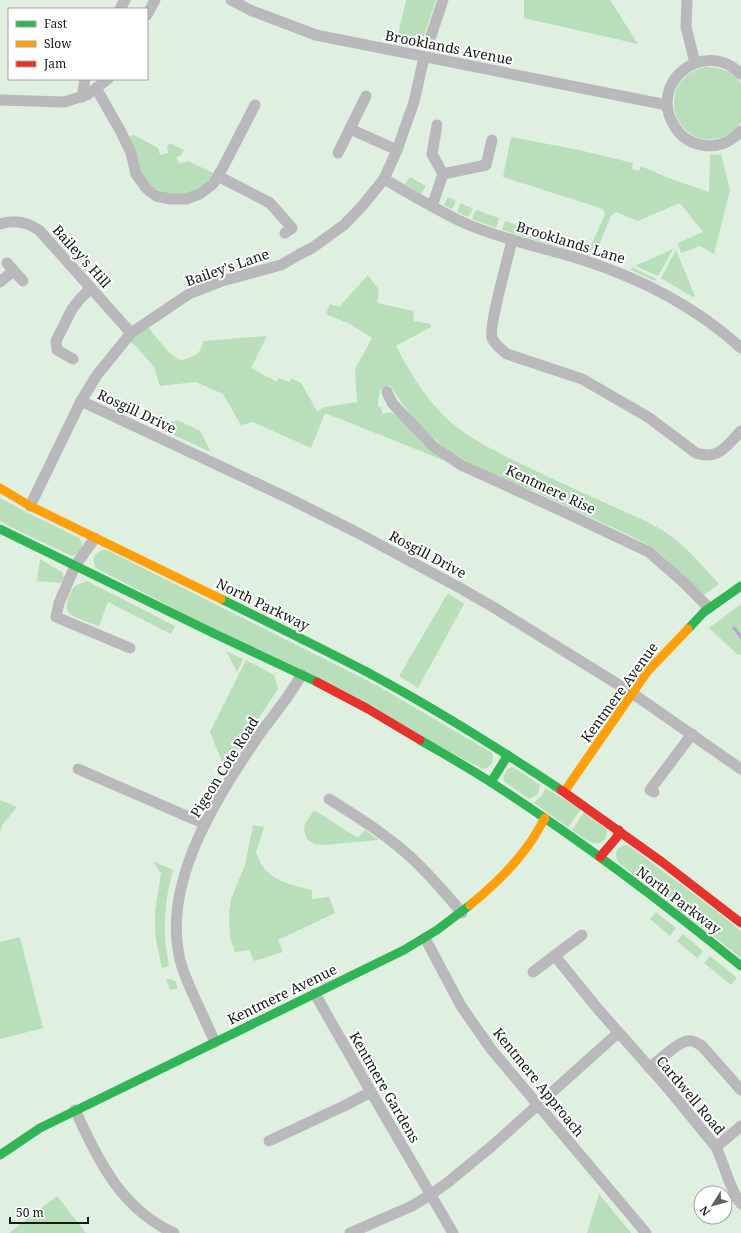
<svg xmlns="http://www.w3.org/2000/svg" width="741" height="1233" viewBox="0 0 741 1233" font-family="'Noto Serif',serif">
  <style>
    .green { fill: #b8deba }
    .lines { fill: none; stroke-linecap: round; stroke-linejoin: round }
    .stream { stroke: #bca2d0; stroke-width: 3 }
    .street { stroke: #b9b9bb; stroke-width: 11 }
    .fast { stroke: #30b455; stroke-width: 9 }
    .slow { stroke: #ff9f0a; stroke-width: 9 }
    .jam { stroke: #e5322d; stroke-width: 9 }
    .labels { text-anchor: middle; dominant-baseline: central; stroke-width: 4; stroke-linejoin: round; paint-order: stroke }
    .street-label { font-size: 14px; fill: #111b12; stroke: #fff }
  </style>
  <rect width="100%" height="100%" fill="#e0f0e0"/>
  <g class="green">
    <polygon points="406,0 436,0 423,39 409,46 396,43"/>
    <polygon points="524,0 610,0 638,44 524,18"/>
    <path d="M705 67C717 67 736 71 741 84 741 89 741 115 741 122 736 131 728 136 719 138 674 150 652 80 705 67Z"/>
    <path d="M134 135 158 148 160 155 168 153 167 148 169 143 184 150 181 155 176 158 180 164 188 161 213 173C209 180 203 187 196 191 177 200 152 193 142 174 140 170 140 164 138 159 136 151 132 144 128 137Z"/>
    <polygon points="511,137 579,150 633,163 632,169 639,171 641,166 666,177 709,192 710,155 721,154 730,190 714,254 700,246 681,253 678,243 703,232 680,203 638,221 616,212 611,216 597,250 590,248 605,214 603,209 503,177"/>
    <polygon points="410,177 426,186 421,194 405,184"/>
    <polygon points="448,197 456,201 452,209 444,205"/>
    <polygon points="461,203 473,209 468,217 457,212"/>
    <polygon points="476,210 499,218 496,228 472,219"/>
    <polygon points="505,221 558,240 556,246 502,230"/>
    <polygon points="562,242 585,251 584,254 560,247"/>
    <polygon points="673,249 658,276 635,266"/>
    <polygon points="676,250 695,296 693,297 661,278"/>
    <polygon points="632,267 656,279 655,281 631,270"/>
    <path d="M368 275 379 290 377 303 413 311 414 321 431 324V327L396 346C409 371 422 393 442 414 462 435 488 447 513 460 546 476 579 491 612 506 629 514 646 520 662 530 683 543 702 565 719 584L704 595 664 557 652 547 629 535 540 494 535 490H530C509 481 487 473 468 462 435 444 409 417 390 385L380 390 378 400V407H380L383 414 390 412 397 415 415 435 427 447 443 459V460L325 413 311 448 253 422 241 425 223 394 196 382 160 386 154 367 137 347 126 339 145 323C152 331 171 359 182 360 184 360 186 359 188 358 199 355 200 351 204 341L267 336 251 368 277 382 279 378 289 382 291 378 301 383 317 411 325 407 357 402 355 369 372 338 350 324 326 314 330 304 339 307Z"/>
    <polygon points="178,420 200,431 211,452 154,426"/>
    <path d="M0 498 26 512 79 538C85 545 81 554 72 556L17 530 0 521Z"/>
    <path d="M104 550H107L378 686 492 753 493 757 492 764 487 768 483 769 96 568C91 559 94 552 104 550Z"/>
    <polygon points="40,559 62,572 64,578 61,583 37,581"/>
    <path d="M87 581 175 626 171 634 108 602 99 626C91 623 74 618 69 613 64 606 70 591 75 586 79 584 83 582 87 581Z"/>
    <polygon points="448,593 464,604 418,688 399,676"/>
    <polygon points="741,604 741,655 737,654 709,628"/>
    <polygon points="226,651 243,659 237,672"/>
    <polygon points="246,660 274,675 278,689 225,769 210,732"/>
    <polygon points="513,767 540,785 538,794 529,799 504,781 503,778 507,769"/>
    <path d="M545 788 581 809 568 827 534 803C540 795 542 800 545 788Z"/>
    <polygon points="0,800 17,807 3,824 0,831"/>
    <polygon points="314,810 358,838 365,830 379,840 325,845 315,844 308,840 305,835 304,829 305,824"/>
    <path d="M584 812 606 829C607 833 607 837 603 841 594 849 580 835 572 830Z"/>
    <path d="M253 825 264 827 256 852C258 856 259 860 261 864 271 881 295 886 312 890V899L329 897 335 913 278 940 283 952 254 961 249 950 235 952 230 938 229 913 231 899 245 865Z"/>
    <path d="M624 845H628L720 914 741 931V958L618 862C614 855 616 848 624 845Z"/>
    <path d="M153 861 173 870C164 902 162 933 169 966L162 968 157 946 155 931V912L161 873Z"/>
    <polygon points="656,912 676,928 670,936 650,919"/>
    <polygon points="683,934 703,951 697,958 677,941"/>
    <polygon points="20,937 43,1028 0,1039 0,942"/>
    <polygon points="710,956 737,978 731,985 704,963"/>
    <polygon points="166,979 170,979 175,981 178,988 170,990"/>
    <polygon points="599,1194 631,1233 587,1233"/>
    <polygon points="57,1196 86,1233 9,1233"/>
  </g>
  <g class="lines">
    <polyline class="stream" points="734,628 741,637"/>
    <g class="street">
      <polyline points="231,0 250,10 316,35 667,105"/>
      <polyline points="687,0 686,27 695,63"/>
      <polyline points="120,9 125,0"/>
      <polyline points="147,15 155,0"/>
      <polyline points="430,39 443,0"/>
      <path d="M741 74C704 37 646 83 675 127 681 137 691 143 702 145 717 148 731 142 741 131"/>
      <polyline points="96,88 121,132 131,153 136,174 146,188 156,196 170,199 186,199 200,194 213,184 222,169 255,105"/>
      <polyline points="82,97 85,79"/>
      <polyline points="0,100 64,102 87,95 108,79"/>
      <polyline points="437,125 432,154 443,174"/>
      <polyline points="350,129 397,150"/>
      <polyline points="338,153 366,96"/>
      <polyline points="218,176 270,203 292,228 285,233"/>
      <path d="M384 179C412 195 440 212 469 225 505 240 543 248 580 259 640 278 694 305 741 348"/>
      <polyline points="432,206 443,174 486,165 492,140"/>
      <path d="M0 224C15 219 27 222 39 230L131 333"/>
      <path d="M512 240C509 255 488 328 492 338 495 345 501 349 507 354L582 379 648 417 696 453C719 461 727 445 741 431"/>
      <polyline points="7,263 23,281"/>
      <polyline points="0,282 13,271"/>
      <polyline points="73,359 57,350 56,341 72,309 80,299 91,288"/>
      <polyline points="387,392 392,403 433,446 461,465 562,511 649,552 681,580 709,608"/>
      <polyline points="81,401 288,498 358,533 460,588 493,607 632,693 741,769"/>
      <polyline points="30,506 81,401 97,375 131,333 189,294 222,281 281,265 300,254 312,248 344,225 363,205 384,179 397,150 414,102 424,57"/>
      <polyline points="95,538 75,566 59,603 56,617 130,648"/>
      <polyline points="78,769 205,824"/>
      <polyline points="654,792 650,790 692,734"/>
      <path d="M329 799C360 818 391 838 417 863 433 879 448 896 462 913"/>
      <polyline points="425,938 461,1006 491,1049 646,1233"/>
      <path d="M555 956 597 1008 666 1086 716 1147C725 1166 729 1188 741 1204"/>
      <polyline points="533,972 582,935"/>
      <polyline points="315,994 371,1092 453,1233"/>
      <path d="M215 1042C207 1025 200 1009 192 992 187 980 181 968 179 955 163 878 220 792 262 731 276 712 291 694 302 674"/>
      <path d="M649 1068C657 1062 678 1042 687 1041 693 1040 697 1043 702 1046L741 1090"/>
      <path d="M75 1110C99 1161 120 1208 174 1233"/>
      <polyline points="269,1141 344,1106 371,1092"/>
      <polyline points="716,1147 741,1126"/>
      <polyline points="350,1233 412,1206 430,1195 447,1183 492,1146 618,1033"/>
    </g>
    <g class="fast">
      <polyline points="0,529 215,634 317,682"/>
      <path d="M221 599C270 623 319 647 367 672 434 708 498 748 561 790"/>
      <polyline points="688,629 704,612 741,586"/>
      <path d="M420 740C444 754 469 768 492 783 579 839 661 901 741 966"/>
      <polyline points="491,782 508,755"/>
      <polyline points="0,1155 40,1128 404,950 437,930 470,905"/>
    </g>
    <g class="slow">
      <polyline points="0,488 30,506 221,599"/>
      <polyline points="564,792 647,672 688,629"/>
      <path d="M470 905C491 888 511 869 527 847 534 838 539 828 545 818"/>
    </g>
    <g class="jam">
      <polyline points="317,682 368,709 420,740"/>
      <polyline points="561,790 662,862 741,923"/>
      <polyline points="600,857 617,837 619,830"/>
    </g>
  </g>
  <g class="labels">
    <g class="street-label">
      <text transform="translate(449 47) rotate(11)">Brooklands Avenue</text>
      <text transform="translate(571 242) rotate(17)">Brooklands Lane</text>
      <text transform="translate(82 256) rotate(48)">Bailey's Hill</text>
      <text transform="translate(227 267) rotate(-19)">Bailey's Lane</text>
      <text transform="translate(137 411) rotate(25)">Rosgill Drive</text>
      <text transform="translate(551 489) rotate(25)">Kentmere Rise</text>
      <text transform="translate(428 554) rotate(28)">Rosgill Drive</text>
      <text transform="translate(263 604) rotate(26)">North Parkway</text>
      <text transform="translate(619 692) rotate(-54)">Kentmere Avenue</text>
      <text transform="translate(224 767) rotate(-58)">Pigeon Cote Road</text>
      <text transform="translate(679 900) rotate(37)">North Parkway</text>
      <text transform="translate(282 994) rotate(-26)">Kentmere Avenue</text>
      <text transform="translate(539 1082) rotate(51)">Kentmere Approach</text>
      <text transform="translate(385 1087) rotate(60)">Kentmere Gardens</text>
      <text transform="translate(691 1095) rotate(50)">Cardwell Road</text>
    </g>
  </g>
  <rect x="8" y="8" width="140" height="72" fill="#ffffff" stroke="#a0a4a0"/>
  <rect x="16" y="21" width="20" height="6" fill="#30b455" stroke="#a0a4a0"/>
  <text x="44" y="28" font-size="12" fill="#111b12">Fast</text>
  <rect x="16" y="41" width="20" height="6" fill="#ff9f0a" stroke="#a0a4a0"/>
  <text x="44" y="48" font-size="12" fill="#111b12">Slow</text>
  <rect x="16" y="61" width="20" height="6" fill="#e5322d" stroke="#a0a4a0"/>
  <text x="44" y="68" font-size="12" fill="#111b12">Jam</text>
  <g transform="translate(713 1205) rotate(233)"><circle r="19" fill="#ffffff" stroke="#a0a4a0"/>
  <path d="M0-3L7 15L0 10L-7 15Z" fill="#59665a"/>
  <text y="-6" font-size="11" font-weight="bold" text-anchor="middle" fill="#111b12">N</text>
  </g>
  <path d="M10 1217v6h78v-6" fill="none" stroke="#111b12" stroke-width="2"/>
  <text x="16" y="1217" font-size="12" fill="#111b12" stroke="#ffffff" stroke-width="3" paint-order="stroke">50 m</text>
</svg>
